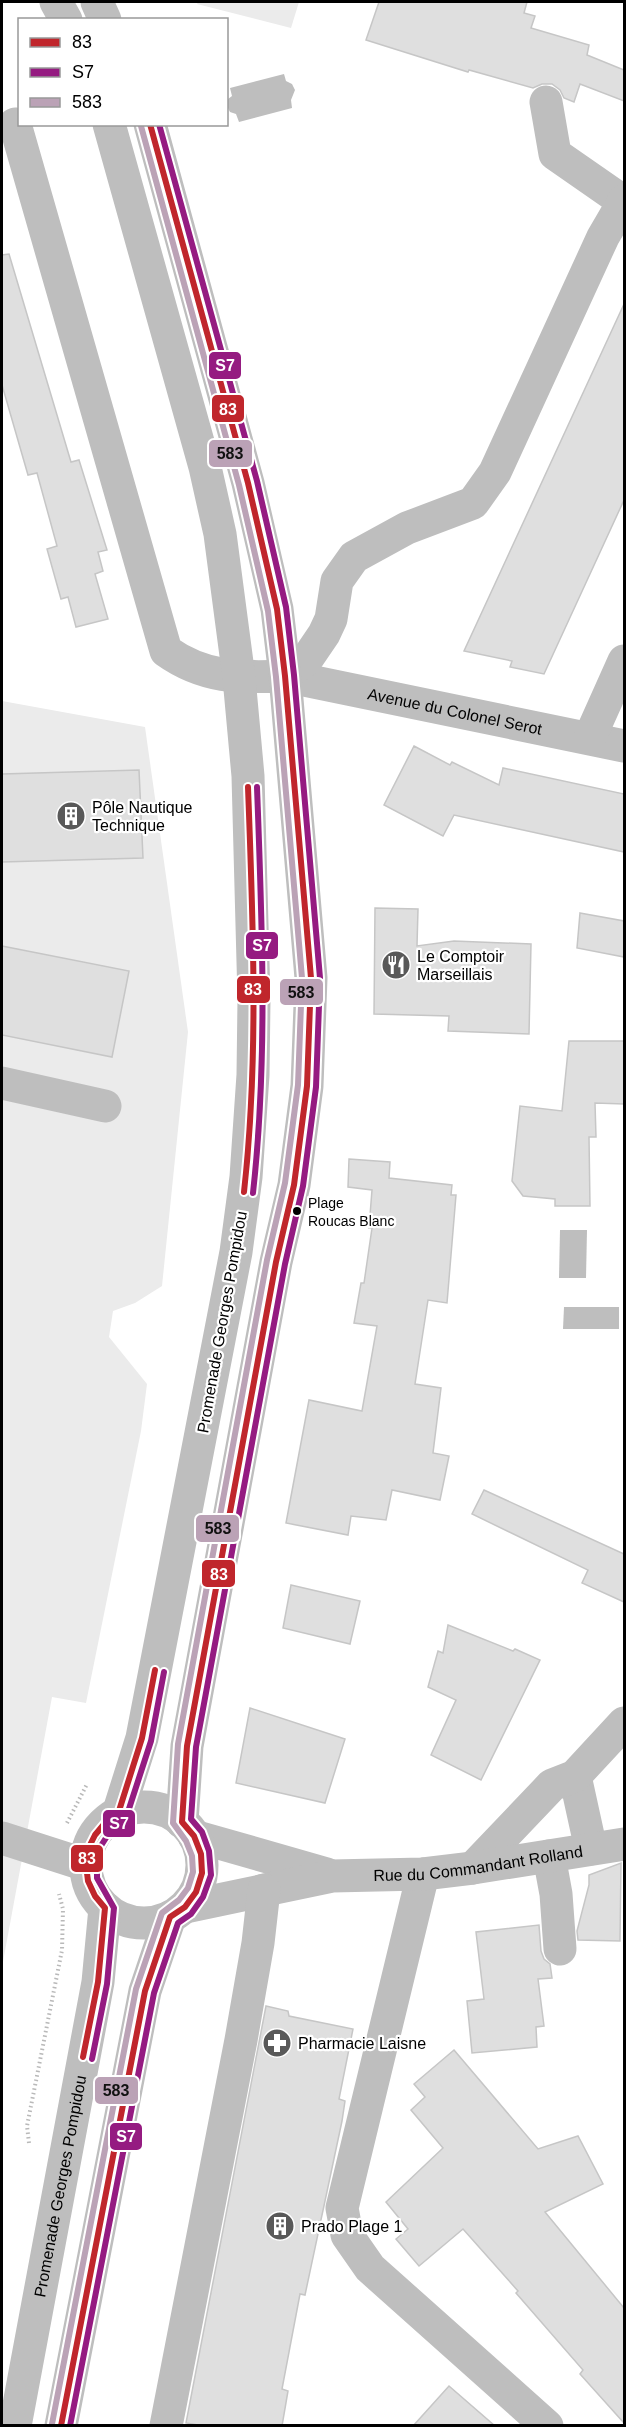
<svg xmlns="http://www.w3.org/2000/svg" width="626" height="2427" viewBox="0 0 626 2427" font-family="Arial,sans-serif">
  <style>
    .green { fill: #ebebeb }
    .water { fill: #bebebe }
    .building { fill: #dfdfdf; stroke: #c6c6c6; stroke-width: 1.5 }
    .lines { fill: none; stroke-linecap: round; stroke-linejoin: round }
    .path { stroke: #b9b9b9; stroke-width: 4; stroke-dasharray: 1.5 3; stroke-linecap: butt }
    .minor { stroke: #bebebe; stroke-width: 33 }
    .major { stroke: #bebebe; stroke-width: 33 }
    .bus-1-casing { stroke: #fff; stroke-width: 10 }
    .bus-2-casing { stroke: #fff; stroke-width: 10 }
    .bus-3-casing { stroke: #fff; stroke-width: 10 }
    .bus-1 { stroke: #c0262c; stroke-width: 6 }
    .bus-2 { stroke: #951b81; stroke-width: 6 }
    .bus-3 { stroke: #bba2b6; stroke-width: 6 }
    .bus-dot { fill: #000; stroke: #fff; stroke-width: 2 }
    .labels { text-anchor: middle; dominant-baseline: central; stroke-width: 4.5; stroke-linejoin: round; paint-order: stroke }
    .bus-label { font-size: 14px; fill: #000; stroke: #fff; text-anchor: start }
    .street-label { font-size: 16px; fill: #000; stroke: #fff }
    .poi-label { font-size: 16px; fill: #000; stroke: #fff; text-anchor: start }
    .line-badge { stroke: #fff; stroke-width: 2 }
    .badge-label { font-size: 16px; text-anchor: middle; font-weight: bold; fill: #fff }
    .pale-badge-label { font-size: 16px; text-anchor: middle; font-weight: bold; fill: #111 }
  </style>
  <rect width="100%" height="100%" fill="#fff"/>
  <g class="green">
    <polygon points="198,2 299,2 291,28 197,4"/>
    <polygon points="2,701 145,727 188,1032 162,1286 135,1303 113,1311 109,1337 147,1384 141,1431 86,1703 52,1697 2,1967"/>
  </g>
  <g class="water">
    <polygon points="284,74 286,81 292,84 295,90 291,100 292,108 239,122 236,114 230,112 227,106 228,99 232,96 230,88"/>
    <polygon points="560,1230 587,1230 586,1278 559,1278"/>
    <polygon points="564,1307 619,1307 619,1329 563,1329"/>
  </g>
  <g class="building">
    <polygon points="379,2 527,2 524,13 535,16 531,28 589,45 587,55 624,70 624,101 580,84 574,102 564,98 560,90 552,84 542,84 533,88 469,70 468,72 366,40"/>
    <polygon points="9,254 71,462 79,460 107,550 98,552 103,571 95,574 108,619 76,627 68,597 61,599 47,549 57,546 37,473 28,475 2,385 2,255"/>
    <polygon points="624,304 624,500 544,674 510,667 512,661 464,651"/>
    <polygon points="414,746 450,765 452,762 499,785 503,768 624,794 624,852 454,815 443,836 384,805"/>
    <polygon points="139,770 143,858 2,862 2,774"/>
    <polygon points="375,908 418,909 417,946 454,941 531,944 529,1034 448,1031 449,1016 374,1014"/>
    <polygon points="580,913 624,921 624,957 577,948"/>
    <polygon points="2,946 129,971 112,1057 2,1035"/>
    <polygon points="569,1041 624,1041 624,1104 595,1103 596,1137 589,1137 590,1206 555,1206 555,1199 523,1196 512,1181 520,1106 562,1111"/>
    <polygon points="349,1159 390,1162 389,1178 452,1185 451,1195 456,1195 447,1303 428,1300 415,1384 441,1388 433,1453 449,1456 440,1500 392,1490 386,1520 351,1516 348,1535 286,1523 309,1400 362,1411 377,1326 354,1323 361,1283 364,1283 372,1228 369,1228 372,1190 348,1187"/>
    <polygon points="484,1490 624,1554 624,1602 582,1583 588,1570 472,1514"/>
    <polygon points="291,1585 360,1601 350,1644 283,1628"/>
    <polygon points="448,1625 513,1651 515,1649 540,1660 481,1780 431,1755 456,1700 428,1687 438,1651 443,1653"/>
    <polygon points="250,1708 345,1739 325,1803 236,1783"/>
    <polygon points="621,1863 620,1941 578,1940 577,1931 589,1885 589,1875"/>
    <polygon points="539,1925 541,1951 544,1959 550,1964 552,1978 538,1979 544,2026 536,2027 537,2047 472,2053 467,2001 484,1999 476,1932"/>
    <polygon points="266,2006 288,2011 289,2016 353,2029 339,2099 345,2101 342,2121 305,2295 300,2294 282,2389 288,2391 282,2426 204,2426 186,2423"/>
    <polygon points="454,2050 538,2149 578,2136 603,2184 545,2212 624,2308 624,2423 580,2374 583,2370 516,2293 518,2291 463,2229 419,2266 396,2239 408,2229 386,2202 443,2148 411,2110 425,2097 414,2084"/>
    <polygon points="449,2386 495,2426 413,2426"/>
  </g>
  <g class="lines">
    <g class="path">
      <polyline points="67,1823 87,1784"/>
      <polyline points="29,2143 27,2126 62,1950 63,1909 59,1894"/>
    </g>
    <g class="minor">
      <polyline points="546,102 555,154 624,202"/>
      <path id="s1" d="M15 124 166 651C204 678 239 678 285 676L624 746"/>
      <polyline points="285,676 307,659 324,634 331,619 337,581 354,557 407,528 473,503 495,472 603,237 624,201"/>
      <polyline points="590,737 624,661"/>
      <polyline points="2,1083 105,1106"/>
      <polyline points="575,1776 591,1849"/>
      <polyline points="194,1836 327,1874"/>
      <polyline points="2,1838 86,1865"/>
      <polyline points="549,1856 556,1894 560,1949"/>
      <polyline points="473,1868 552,1785 575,1776 624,1723"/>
      <polyline points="423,1874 342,2208 347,2235 370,2268 547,2426"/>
      <path id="s2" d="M185 1907 332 1876 423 1874 473 1868 624 1844"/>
      <polyline points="166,2426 241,2040 258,1943 264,1890"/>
    </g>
    <g class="major">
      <polyline points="56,2 66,20"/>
      <polyline points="97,2 105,20"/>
      <polyline points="109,124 205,467 220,534 239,678 248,776 254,999 253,1075 246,1177 236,1252 142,1738 118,1814"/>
      <polyline points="150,124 248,483 277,609 285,676 311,978 307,1086 294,1185 276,1262 187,1746 182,1822"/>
      <circle cx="144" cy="1865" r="58"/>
      <path id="s3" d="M15 2426 98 1982 105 1908"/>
      <polyline points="61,2426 145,1991 170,1917"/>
    </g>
    <g class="bus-1-casing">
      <g id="bus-1">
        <path d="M244 1192C259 1057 253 922 248 787"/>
        <polyline points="83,2057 98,1982 105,1908 95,1896 88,1881 86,1865 88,1849 95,1835 105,1823 118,1814 142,1738 155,1670"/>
        <polyline points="61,2426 145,1991 170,1917 185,1907 196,1892 202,1873 201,1854 194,1836 182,1822 187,1746 276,1262 294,1185 307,1086 311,978 285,676 277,609 248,483 150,124"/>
      </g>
    </g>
    <g class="bus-2-casing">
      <g id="bus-2">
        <path d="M253 1193C268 1057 262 923 257 787"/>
        <polyline points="92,2059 107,1984 114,1908 97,1878 97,1852 111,1830 126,1818 151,1741 164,1672"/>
        <polyline points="70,2426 154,1993 178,1923 191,1914 203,1897 211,1875 209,1851 202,1832 191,1819 196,1747 285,1264 303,1186 316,1087 320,978 294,675 286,607 257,481 159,124"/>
      </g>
    </g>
    <g class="bus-3-casing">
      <polyline id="bus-3" points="52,2424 136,1989 162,1913 179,1900 188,1888 193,1872 192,1856 186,1841 173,1823 178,1744 267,1260 285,1183 298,1085 302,978 276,677 268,611 239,485 141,126"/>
    </g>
    <use href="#bus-1" class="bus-1"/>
    <use href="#bus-2" class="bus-2"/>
    <use href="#bus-3" class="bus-3"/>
  </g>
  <defs>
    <g id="building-disc" transform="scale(1.5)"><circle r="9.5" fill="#595959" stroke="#fff"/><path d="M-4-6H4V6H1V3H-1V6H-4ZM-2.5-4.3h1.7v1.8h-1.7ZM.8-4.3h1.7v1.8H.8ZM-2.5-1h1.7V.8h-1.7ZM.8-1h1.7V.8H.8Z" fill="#fff"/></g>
    <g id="restaurant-disc" transform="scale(1.5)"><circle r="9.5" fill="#595959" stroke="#fff"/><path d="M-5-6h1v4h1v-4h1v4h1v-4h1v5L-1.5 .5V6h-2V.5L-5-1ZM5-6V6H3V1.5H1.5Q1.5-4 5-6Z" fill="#fff"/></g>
    <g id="pharmacy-disc" transform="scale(1.5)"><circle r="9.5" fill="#595959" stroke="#fff"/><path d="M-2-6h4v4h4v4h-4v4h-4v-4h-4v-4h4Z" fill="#fff"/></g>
  </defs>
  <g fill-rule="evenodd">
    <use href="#building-disc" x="71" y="816"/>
    <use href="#restaurant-disc" x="396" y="965"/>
    <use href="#pharmacy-disc" x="277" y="2043"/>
    <use href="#building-disc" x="280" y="2226"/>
  </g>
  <circle class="bus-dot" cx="297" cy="1211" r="5"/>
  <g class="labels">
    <g class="bus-label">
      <text x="308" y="1203">Plage<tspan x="308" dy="18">Roucas Blanc</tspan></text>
    </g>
    <g class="street-label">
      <text stroke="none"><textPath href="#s1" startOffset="846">Avenue du Colonel Serot</textPath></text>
      <text transform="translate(222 1322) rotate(-80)">Promenade Georges Pompidou</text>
      <text stroke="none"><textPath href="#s2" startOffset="297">Rue du Commandant Rolland</textPath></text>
      <text stroke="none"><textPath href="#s3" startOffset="244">Promenade Georges Pompidou</textPath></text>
    </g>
    <g class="poi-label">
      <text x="92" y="807">Pôle Nautique<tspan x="92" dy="18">Technique</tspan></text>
      <text x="417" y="956">Le Comptoir<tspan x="417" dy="18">Marseillais</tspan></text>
      <text x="298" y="2043">Pharmacie Laisne</text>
      <text x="301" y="2226">Prado Plage 1</text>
    </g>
  </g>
  <g class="line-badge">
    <rect x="208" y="351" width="34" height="29" rx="6" fill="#951b81"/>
    <rect x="211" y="394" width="34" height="29" rx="6" fill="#c0262c"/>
    <rect x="208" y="439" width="45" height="29" rx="6" fill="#bba2b6"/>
    <rect x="245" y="931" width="34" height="29" rx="6" fill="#951b81"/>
    <rect x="236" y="975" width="35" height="29" rx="6" fill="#c0262c"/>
    <rect x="279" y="978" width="45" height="28" rx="6" fill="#bba2b6"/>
    <rect x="195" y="1514" width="45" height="29" rx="6" fill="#bba2b6"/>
    <rect x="201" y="1559" width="35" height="29" rx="6" fill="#c0262c"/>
    <rect x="102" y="1809" width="34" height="29" rx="6" fill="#951b81"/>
    <rect x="70" y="1844" width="34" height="29" rx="6" fill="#c0262c"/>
    <rect x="94" y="2076" width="45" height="29" rx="6" fill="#bba2b6"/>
    <rect x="109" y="2122" width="34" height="29" rx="6" fill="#951b81"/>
  </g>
  <g class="badge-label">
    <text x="225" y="371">S7</text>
    <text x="228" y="415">83</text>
    <text x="262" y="951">S7</text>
    <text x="253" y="995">83</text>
    <text x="219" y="1580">83</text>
    <text x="119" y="1829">S7</text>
    <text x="87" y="1864">83</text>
    <text x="126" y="2142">S7</text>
  </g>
  <g class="pale-badge-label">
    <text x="230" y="459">583</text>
    <text x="301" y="998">583</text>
    <text x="218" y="1534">583</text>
    <text x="116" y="2096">583</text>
  </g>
  <rect width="626" height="2427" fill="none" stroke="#000000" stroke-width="6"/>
  <rect x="18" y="18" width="210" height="108" fill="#ffffff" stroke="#999999" stroke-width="1.5"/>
  <rect x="30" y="38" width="30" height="9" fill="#c0262c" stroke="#999999" stroke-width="1.5"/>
  <text x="72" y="48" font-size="18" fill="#000000">83</text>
  <rect x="30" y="68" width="30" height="9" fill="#951b81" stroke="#999999" stroke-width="1.5"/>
  <text x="72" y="78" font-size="18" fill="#000000">S7</text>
  <rect x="30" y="98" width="30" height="9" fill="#bba2b6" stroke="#999999" stroke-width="1.5"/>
  <text x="72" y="108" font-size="18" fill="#000000">583</text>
</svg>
